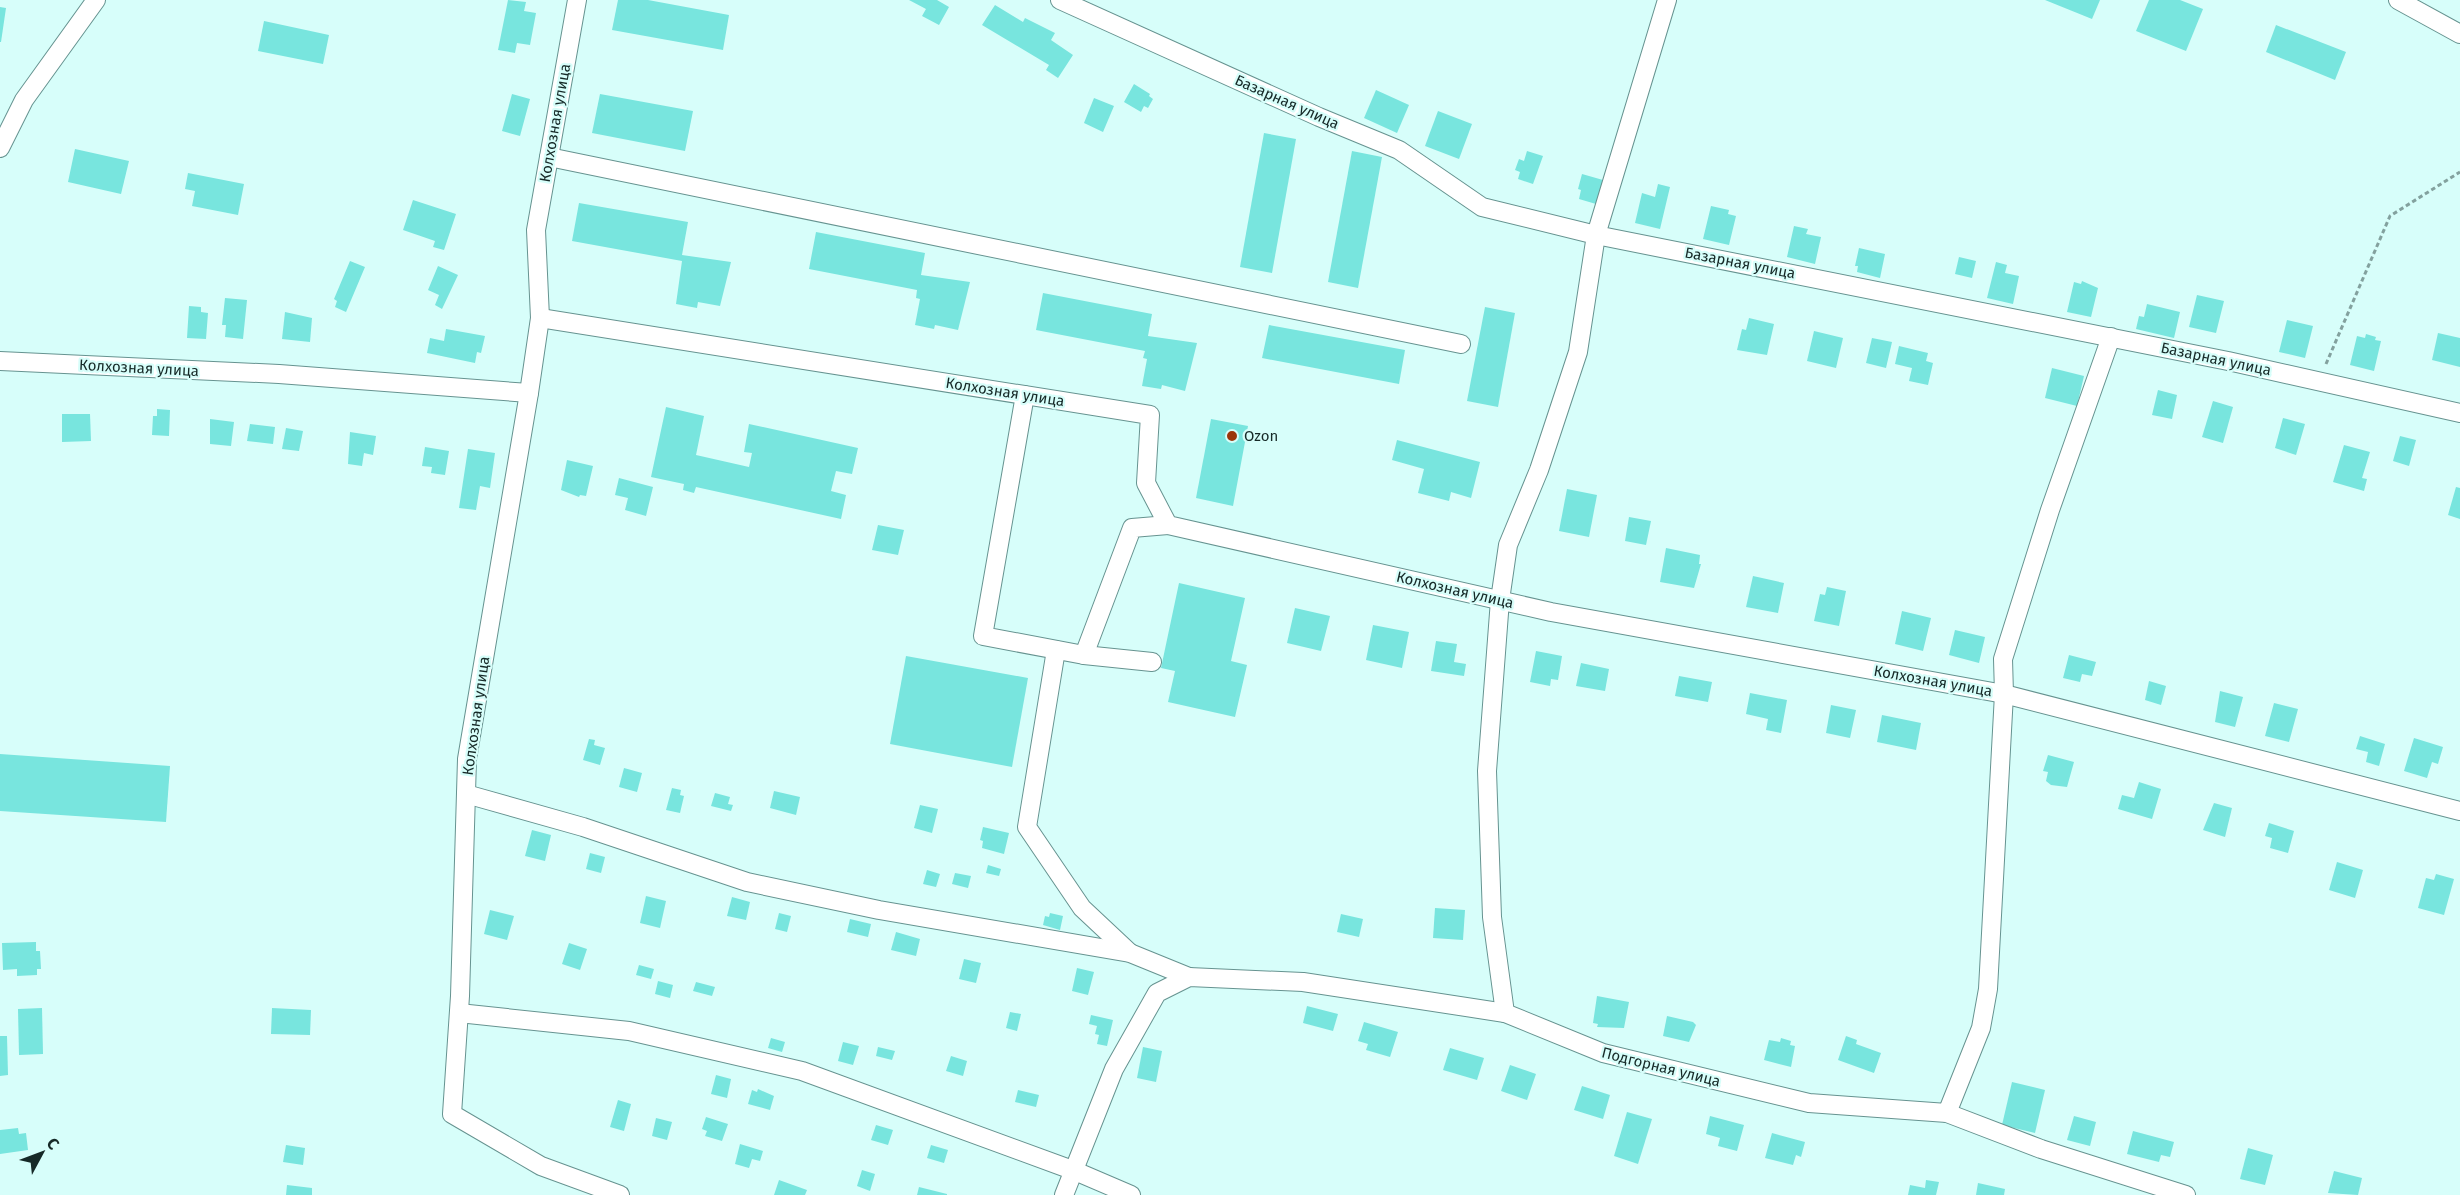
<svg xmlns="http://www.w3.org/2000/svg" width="2460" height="1195" viewBox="0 0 2460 1195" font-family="'Fira Sans',sans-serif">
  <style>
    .building { fill: #78e5de }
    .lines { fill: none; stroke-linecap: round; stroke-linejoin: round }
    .minor-casing { stroke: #669390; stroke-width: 20 }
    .path { stroke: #83a19e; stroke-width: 3; stroke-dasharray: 4.5 3; stroke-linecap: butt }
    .minor { stroke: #fff; stroke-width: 18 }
    .poi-dot { fill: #9b360a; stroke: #d7fefa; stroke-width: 2 }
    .labels { text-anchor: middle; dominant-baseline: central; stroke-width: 4.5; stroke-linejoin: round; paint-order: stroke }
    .street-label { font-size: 15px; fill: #162927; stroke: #d7fefa }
    .poi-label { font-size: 15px; fill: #162927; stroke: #d7fefa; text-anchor: start }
  </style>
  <rect width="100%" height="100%" fill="#d7fefa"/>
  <g class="building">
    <polygon points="508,0 526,2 524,11 536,13 530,45 517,43 515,53 498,50"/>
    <polygon points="618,0 648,0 729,15 723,50 612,30"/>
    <polygon points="909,0 937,0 949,7 939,25 922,16 926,9"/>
    <polygon points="2045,0 2100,0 2092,19"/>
    <polygon points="2149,0 2180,0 2203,9 2186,51 2136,31"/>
    <polygon points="995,5 1023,22 1025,18 1055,33 1051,40 1073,55 1058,78 1046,70 1049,65 982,25"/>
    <polygon points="0,7 6,8 1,42 0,42"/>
    <polygon points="264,21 329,35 323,64 258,51"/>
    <polygon points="2276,25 2346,52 2335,80 2266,52"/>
    <polygon points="1134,84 1150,94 1149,96 1153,99 1148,108 1144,106 1141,112 1124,102"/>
    <polygon points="1376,90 1409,105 1397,133 1364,118"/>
    <polygon points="512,94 530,99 520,136 502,131"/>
    <polygon points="600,94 693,111 685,151 592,133"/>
    <polygon points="1094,98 1114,106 1103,132 1084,123"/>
    <polygon points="1438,111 1472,124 1459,159 1425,146"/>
    <polygon points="1264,133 1296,139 1272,273 1240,267"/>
    <polygon points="75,149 129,161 121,194 68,182"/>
    <polygon points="1352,151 1382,157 1358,288 1328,282"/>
    <polygon points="1527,151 1543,156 1533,184 1518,179 1520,172 1515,170 1519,159 1524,161"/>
    <polygon points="188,173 244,184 238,215 192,206 195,191 185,189"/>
    <polygon points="1582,174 1603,180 1596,204 1579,199 1581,190 1578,189"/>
    <polygon points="1658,184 1670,187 1660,229 1635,223 1642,193 1655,197"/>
    <polygon points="413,200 456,214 444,250 433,247 435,241 403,230"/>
    <polygon points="579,203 688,222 682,255 731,262 720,306 698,302 697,308 676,304 682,261 572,241"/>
    <polygon points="1711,206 1729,210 1728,214 1736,216 1729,245 1703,239"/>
    <polygon points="1794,226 1808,229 1806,234 1821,237 1815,264 1787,257"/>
    <polygon points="816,232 925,253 921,275 970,282 958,330 935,325 934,329 915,325 920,299 916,298 917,290 809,269"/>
    <polygon points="1859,248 1885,254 1880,278 1857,272 1858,266 1855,266"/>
    <polygon points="1959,257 1976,261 1972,278 1955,274"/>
    <polygon points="350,261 365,267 346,312 335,307 337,301 334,299"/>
    <polygon points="1996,262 2007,265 2005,273 2019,276 2013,304 1987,298"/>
    <polygon points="438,266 458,275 442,309 435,305 439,295 428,290"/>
    <polygon points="2082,281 2098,288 2091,317 2067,312 2074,282 2081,284"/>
    <polygon points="1043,293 1152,314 1148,336 1197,343 1185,391 1162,385 1161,389 1142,386 1147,359 1143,358 1145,351 1036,330"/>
    <polygon points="2197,295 2224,301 2216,333 2189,327"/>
    <polygon points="225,298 247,300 243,339 225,337 226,325 222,325"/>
    <polygon points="2147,304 2180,312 2174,338 2136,329 2139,316 2144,317"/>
    <polygon points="189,306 201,307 201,312 208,313 206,339 187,338"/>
    <polygon points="1485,307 1515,313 1498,407 1467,401"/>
    <polygon points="285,312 312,318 310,342 282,339"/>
    <polygon points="1749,318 1774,324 1767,355 1737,350 1742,329 1746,330"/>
    <polygon points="2287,320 2313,326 2305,358 2279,352"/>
    <polygon points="1269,325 1405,350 1399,384 1262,358"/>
    <polygon points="446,329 485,336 481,353 477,352 475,363 427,353 430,338 444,341"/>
    <polygon points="1814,331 1843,338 1836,368 1807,361"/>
    <polygon points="2438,333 2460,338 2460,367 2432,360"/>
    <polygon points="2366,334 2376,337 2375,340 2381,341 2374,371 2350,365 2357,336 2365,338"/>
    <polygon points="1872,338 1892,342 1886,368 1866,363"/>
    <polygon points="1899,346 1928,353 1926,361 1933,363 1928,385 1909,381 1912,368 1895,364"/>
    <polygon points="2052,368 2084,376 2077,406 2045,398"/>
    <polygon points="2158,390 2177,395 2172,419 2152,415"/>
    <polygon points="2213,401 2233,407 2223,443 2202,437"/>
    <polygon points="666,407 704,416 696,455 749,467 752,453 744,452 749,424 858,448 852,474 836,471 831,491 846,495 841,519 696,487 694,493 683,490 684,484 651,477"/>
    <polygon points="157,409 170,410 169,436 152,435 153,416 157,416"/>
    <polygon points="62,414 90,414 91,441 62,442"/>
    <polygon points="2283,418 2305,424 2296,455 2275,448"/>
    <polygon points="210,419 234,422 231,446 210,444"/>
    <polygon points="1211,419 1248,426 1233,506 1196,498"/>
    <polygon points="250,424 275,427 273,444 247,441"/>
    <polygon points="286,428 303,431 299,451 282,449"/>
    <polygon points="350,432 376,436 373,455 364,453 362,466 348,464"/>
    <polygon points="2400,436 2416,440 2409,466 2393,461"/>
    <polygon points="1397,440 1480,462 1471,498 1451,492 1449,501 1418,493 1424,469 1392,460"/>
    <polygon points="2344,445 2370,452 2362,478 2367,479 2364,491 2333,482"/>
    <polygon points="425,447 449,451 445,475 431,473 432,467 422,466"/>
    <polygon points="468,449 495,453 490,488 480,486 476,510 459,508"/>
    <polygon points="567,460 593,466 586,496 580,495 579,497 561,490"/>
    <polygon points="619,478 653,487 646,516 625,510 628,498 615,495"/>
    <polygon points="2456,487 2460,488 2460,519 2448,515"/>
    <polygon points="1567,489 1597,495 1589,537 1559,531"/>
    <polygon points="1629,517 1651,521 1646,545 1625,541"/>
    <polygon points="878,525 904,530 898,555 872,550"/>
    <polygon points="1666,548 1700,555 1699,564 1701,564 1694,588 1660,582"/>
    <polygon points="1753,576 1784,583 1778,613 1746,607"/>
    <polygon points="1179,583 1245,598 1231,661 1247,665 1235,717 1168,702 1175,671 1161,668"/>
    <polygon points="1827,587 1846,591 1839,626 1814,621 1820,594 1825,595"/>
    <polygon points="1295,608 1330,616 1321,651 1287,643"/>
    <polygon points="1902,611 1931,618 1923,651 1895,644"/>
    <polygon points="1373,625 1409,632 1402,668 1366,660"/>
    <polygon points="1955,630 1985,637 1979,663 1949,655"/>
    <polygon points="1436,641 1457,644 1454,662 1466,664 1464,676 1431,671"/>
    <polygon points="1536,651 1562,656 1558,680 1551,679 1550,686 1530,682"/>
    <polygon points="2069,655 2096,662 2092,676 2082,674 2080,682 2063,678"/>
    <polygon points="906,656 1028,678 1012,767 890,744"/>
    <polygon points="1581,663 1609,669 1605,691 1576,686"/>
    <polygon points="1679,676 1712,682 1708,702 1675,696"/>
    <polygon points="2149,681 2166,686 2161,705 2145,700"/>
    <polygon points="2220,691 2243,697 2235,727 2215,722"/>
    <polygon points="1750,693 1787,700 1781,733 1766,730 1768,719 1746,714"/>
    <polygon points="2274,703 2298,709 2289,742 2265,736"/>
    <polygon points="1831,705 1856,710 1850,738 1826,733"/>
    <polygon points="1882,715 1921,723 1916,750 1877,742"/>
    <polygon points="2360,736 2385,744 2379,766 2366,762 2368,752 2356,749"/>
    <polygon points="2414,738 2443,747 2438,764 2432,762 2427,778 2404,771"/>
    <polygon points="589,739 595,740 594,745 605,748 600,765 583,760"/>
    <polygon points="0,754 170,766 166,822 0,811"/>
    <polygon points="2048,755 2074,762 2067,787 2051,785 2046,781 2048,772 2043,771"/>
    <polygon points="624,768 642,773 637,792 619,787"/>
    <polygon points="2139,782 2161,789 2152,819 2118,809 2122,795 2134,798"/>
    <polygon points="672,788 681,790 680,795 684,796 680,813 666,810"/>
    <polygon points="774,791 800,797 796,815 770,808"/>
    <polygon points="715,793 730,797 728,804 733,805 731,811 711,806"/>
    <polygon points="2214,803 2232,808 2225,837 2203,830"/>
    <polygon points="920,805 938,809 932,833 914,828"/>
    <polygon points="2269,823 2294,831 2288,853 2270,848 2272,838 2265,836"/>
    <polygon points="983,827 1009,833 1004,854 982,848 983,841 980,840"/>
    <polygon points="532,830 551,835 545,861 525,856"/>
    <polygon points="590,853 605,857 601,873 586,869"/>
    <polygon points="2337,862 2363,870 2355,898 2329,890"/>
    <polygon points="988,865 1001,869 999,876 986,873"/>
    <polygon points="927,870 940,874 936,887 923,884"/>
    <polygon points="955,873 971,876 968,888 952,884"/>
    <polygon points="2436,874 2454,879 2444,915 2418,908 2426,878 2434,880"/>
    <polygon points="646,896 666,901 660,928 640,923"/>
    <polygon points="732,897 750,902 746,920 727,916"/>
    <polygon points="1435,908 1465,910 1463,940 1433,938"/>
    <polygon points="490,910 514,916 507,940 484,934"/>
    <polygon points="779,913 791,916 787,932 775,929"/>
    <polygon points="1050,913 1063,916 1060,930 1043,925 1045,916 1049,917"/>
    <polygon points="1341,914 1363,919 1359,937 1337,932"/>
    <polygon points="850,919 871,924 868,937 847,932"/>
    <polygon points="896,932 920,939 916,956 891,950"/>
    <polygon points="36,942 36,951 40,951 41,969 37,969 37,975 17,976 17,969 3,970 2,943"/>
    <polygon points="569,943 587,949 580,970 562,964"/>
    <polygon points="964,959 981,963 976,983 959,979"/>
    <polygon points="639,965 654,969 651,979 636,975"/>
    <polygon points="1077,968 1094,972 1088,995 1072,991"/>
    <polygon points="658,981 673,985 670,998 655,994"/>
    <polygon points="696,982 715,987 712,996 693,991"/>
    <polygon points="1597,996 1629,1002 1624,1028 1597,1027 1598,1024 1593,1023"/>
    <polygon points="1307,1006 1338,1014 1333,1031 1303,1023"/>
    <polygon points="42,1008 43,1054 19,1055 18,1009"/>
    <polygon points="272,1008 311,1010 310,1035 271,1034"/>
    <polygon points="1010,1012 1021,1014 1017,1031 1006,1028"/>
    <polygon points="1091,1015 1113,1020 1107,1046 1097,1044 1099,1035 1095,1034 1097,1026 1089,1024"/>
    <polygon points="1667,1016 1693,1022 1696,1025 1689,1042 1663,1036"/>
    <polygon points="1364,1022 1398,1032 1390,1057 1366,1050 1368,1044 1358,1041"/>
    <polygon points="0,1036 7,1036 8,1075 0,1076"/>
    <polygon points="1846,1036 1857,1040 1856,1044 1881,1053 1874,1073 1838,1060"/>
    <polygon points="771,1038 785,1042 782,1052 768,1048"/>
    <polygon points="1781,1038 1791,1041 1790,1045 1795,1046 1791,1067 1764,1060 1769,1040 1780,1042"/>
    <polygon points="843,1042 859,1046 853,1065 838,1061"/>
    <polygon points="878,1047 895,1051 892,1060 876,1056"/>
    <polygon points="1143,1047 1162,1051 1156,1082 1137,1078"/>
    <polygon points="1450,1048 1484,1058 1477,1080 1443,1070"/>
    <polygon points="951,1056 967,1061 963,1076 946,1071"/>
    <polygon points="1510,1065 1536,1074 1527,1100 1501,1091"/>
    <polygon points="716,1075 731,1079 727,1098 711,1094"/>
    <polygon points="2012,1082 2045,1090 2035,1133 2002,1125"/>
    <polygon points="1582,1086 1610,1095 1603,1119 1574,1110"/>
    <polygon points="758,1089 774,1096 770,1110 748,1104 752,1090 757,1092"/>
    <polygon points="1018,1090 1039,1095 1036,1107 1015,1102"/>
    <polygon points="618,1100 631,1104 624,1131 610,1127"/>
    <polygon points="1627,1112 1652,1119 1638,1164 1614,1156"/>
    <polygon points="1710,1116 1744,1125 1737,1151 1718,1146 1720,1138 1706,1134"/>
    <polygon points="2074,1116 2096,1122 2090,1146 2067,1140"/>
    <polygon points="706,1117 728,1124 722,1141 705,1136 707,1131 702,1129"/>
    <polygon points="656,1118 672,1122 667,1140 652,1136"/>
    <polygon points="876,1125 893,1130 888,1145 871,1140"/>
    <polygon points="18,1128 19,1134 26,1133 28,1150 0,1154 0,1130"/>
    <polygon points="2133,1131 2174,1142 2170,1157 2161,1155 2159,1162 2127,1154"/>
    <polygon points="1772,1133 1805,1142 1801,1157 1796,1155 1793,1165 1765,1158"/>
    <polygon points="740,1144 763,1151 760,1161 752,1159 749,1168 735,1164"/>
    <polygon points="286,1145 305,1148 303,1165 283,1162"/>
    <polygon points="931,1145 948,1150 944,1163 927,1158"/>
    <polygon points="2248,1148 2273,1155 2265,1185 2240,1179"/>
    <polygon points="862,1170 875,1174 870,1191 857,1186"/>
    <polygon points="2334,1171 2362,1178 2358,1195 2328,1193"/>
    <polygon points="779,1180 807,1190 805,1195 774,1195"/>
    <polygon points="1926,1180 1939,1182 1936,1195 1908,1195 1910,1185 1925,1188"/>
    <polygon points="1978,1183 2005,1189 2004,1195 1976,1195"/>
    <polygon points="287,1185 312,1188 312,1195 286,1195"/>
    <polygon points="919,1187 947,1194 947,1195 917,1195"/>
  </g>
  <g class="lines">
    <g class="minor-casing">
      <g id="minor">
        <polyline points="577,0 536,230 540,318 529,393 467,759 460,996 452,1114 541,1166 620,1195"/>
        <polyline points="1060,0 1319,117 1399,150 1482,207 1596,235 2228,361 2460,413"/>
        <polyline points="1667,0 1596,235 1578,352 1539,470 1508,545 1500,600 1487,771 1492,917 1505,1013 1603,1053 1809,1103 1947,1113 2041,1149 2186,1195"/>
        <polyline points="2398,0 2460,34"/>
        <polyline points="0,148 24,100 96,0"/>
        <polyline points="549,157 1461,344"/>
        <polyline points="540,318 1150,415 1146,483 1168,525 1551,612 2004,694 2460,811"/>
        <polyline points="0,361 279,374 529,393"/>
        <polyline points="1025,395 983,636 1084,655 1152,662"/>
        <polyline points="1056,650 1027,827 1082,908 1130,953"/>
        <polyline points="1084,655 1132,528 1168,525"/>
        <polyline points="466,794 583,827 747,882 879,910 1130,953 1189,977"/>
        <polyline points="459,1013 629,1031 802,1071 1075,1171 1131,1195"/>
        <polyline points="1947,1113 1981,1028 1988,989 2004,694 2003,659 2050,510 2111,337"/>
        <polyline points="1064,1195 1114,1069 1157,993 1189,977 1303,982 1505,1013"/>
      </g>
    </g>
    <polyline class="path" points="2326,364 2390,216 2460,172"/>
    <use href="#minor" class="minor"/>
  </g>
  <circle class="poi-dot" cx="1232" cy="436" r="6"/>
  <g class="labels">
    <g class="street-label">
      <text transform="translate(1287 102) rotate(24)">Базарная улица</text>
      <text transform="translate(555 123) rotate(-80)">Колхозная улица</text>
      <text transform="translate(1740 263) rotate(11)">Базарная улица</text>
      <text transform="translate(2216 359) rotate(12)">Базарная улица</text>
      <text transform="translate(139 368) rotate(3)">Колхозная улица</text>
      <text transform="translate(1005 392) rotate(9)">Колхозная улица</text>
      <text transform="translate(1455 590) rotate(13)">Колхозная улица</text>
      <text transform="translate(1933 681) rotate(10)">Колхозная улица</text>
      <text transform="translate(476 716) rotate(-82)">Колхозная улица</text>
      <text transform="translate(1661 1067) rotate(14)">Подгорная улица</text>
    </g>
    <g class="poi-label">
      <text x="1244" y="436">Ozon</text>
    </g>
  </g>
  <g transform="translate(42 1153) rotate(49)" stroke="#d7fefa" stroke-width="4.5" paint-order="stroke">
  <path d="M0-4.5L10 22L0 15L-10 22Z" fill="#162927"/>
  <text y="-9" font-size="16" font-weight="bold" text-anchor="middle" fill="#162927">С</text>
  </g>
</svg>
